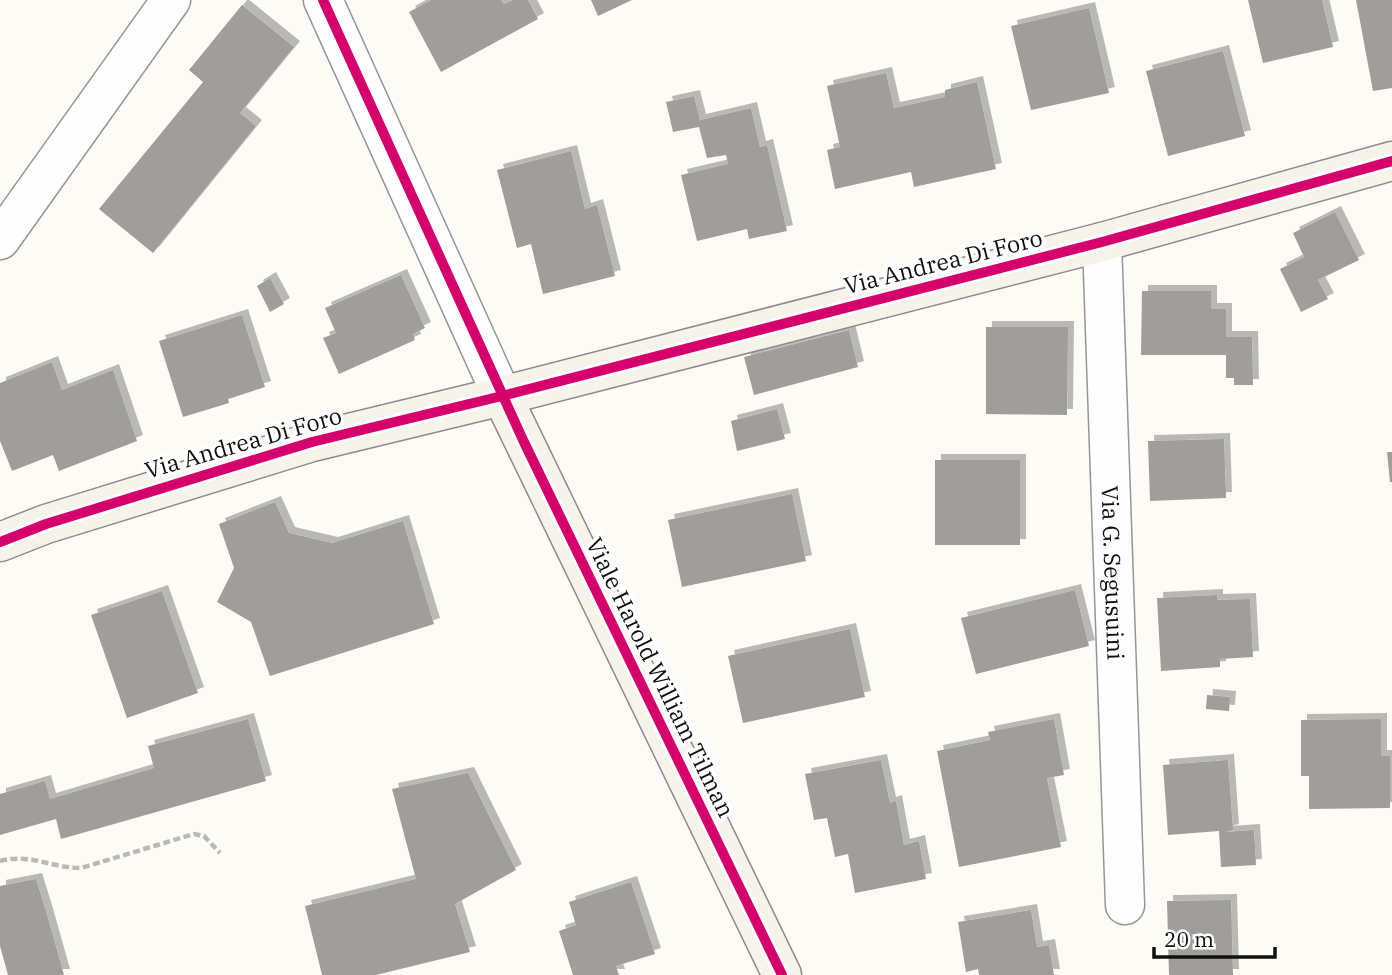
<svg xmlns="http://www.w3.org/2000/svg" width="1392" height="975" viewBox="0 0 1392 975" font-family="'IBM Plex Serif',serif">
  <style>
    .building { fill: #a09e9b; filter: url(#shadow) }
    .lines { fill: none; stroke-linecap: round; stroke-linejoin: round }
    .street-casing { stroke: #969694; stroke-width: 41 }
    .secondary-casing { stroke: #8d8c8a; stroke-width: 41 }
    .path { stroke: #b9b9b8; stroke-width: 4.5; stroke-dasharray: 7 3.5; stroke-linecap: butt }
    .street { stroke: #fffefe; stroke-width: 38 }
    .secondary { stroke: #f6f3eb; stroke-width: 38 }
    .cycleway-casing { stroke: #fff; stroke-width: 15 }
    .cycleway { stroke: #d6006c; stroke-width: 10 }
    .labels { text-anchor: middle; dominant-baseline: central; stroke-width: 7; stroke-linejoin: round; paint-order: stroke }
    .street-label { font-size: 23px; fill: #101010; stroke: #fff }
  </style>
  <defs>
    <filter id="shadow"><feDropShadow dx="6" dy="-6" stdDeviation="0" flood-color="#0004"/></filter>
  </defs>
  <rect width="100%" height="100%" fill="#fcfbf6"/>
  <g class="building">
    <polygon points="431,0 501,0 504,4 513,0 528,0 538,19 441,72 409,12"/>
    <polygon points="591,0 632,0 598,16"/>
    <polygon points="1248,0 1322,0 1333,47 1263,63"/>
    <polygon points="1356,0 1392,0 1392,88 1373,91"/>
    <polygon points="242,5 294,47 240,113 256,126 153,253 99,209 203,82 189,70"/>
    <polygon points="1089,8 1109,93 1031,110 1011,26"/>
    <polygon points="1223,51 1245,136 1168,156 1146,71"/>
    <polygon points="886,73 894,108 945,97 945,90 977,82 996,169 914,187 911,172 835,189 827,150 840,147 827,86"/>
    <polygon points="694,96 700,120 751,108 760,147 767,145 787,231 749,239 747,229 697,241 681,175 728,164 726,155 707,158 699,127 673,132 666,102"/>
    <polygon points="571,151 585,209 597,205 615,276 543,294 531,244 517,248 497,170"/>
    <polygon points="1335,212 1359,260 1318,280 1328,299 1301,312 1280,269 1304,257 1293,233"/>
    <polygon points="401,275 425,328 413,334 415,340 339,374 323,338 336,333 325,308"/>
    <polygon points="270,278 284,304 270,312 257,286"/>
    <polygon points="1142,291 1211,291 1211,309 1226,309 1226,337 1252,337 1253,385 1234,385 1234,378 1226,378 1226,355 1141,355"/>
    <polygon points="242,315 265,387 228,399 229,403 183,417 159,341"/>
    <polygon points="986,327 1068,327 1067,415 986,414"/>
    <polygon points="849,330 858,367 754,395 744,357"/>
    <polygon points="52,362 62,390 113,370 137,441 59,471 53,455 12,471 0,441 0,383"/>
    <polygon points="777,409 785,439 737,451 731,421"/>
    <polygon points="1224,439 1226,498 1150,501 1148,441"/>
    <polygon points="1387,452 1392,452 1392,482 1390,482"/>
    <rect x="935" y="460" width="85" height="85"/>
    <polygon points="792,494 806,561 682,587 668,520"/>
    <polygon points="275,502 289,533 332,543 403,521 434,624 270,676 251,622 217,602 234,568 219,524"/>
    <polygon points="1075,590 1089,646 976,674 961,618"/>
    <polygon points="162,591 198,693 127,718 91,615"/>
    <polygon points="1217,595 1217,600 1250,599 1253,657 1220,659 1220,667 1161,671 1157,598"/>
    <polygon points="850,629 865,697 743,723 728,656"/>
    <polygon points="1207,695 1230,697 1229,711 1206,709"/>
    <polygon points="248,719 266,781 61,839 56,819 0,835 0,794 45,781 50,799 154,768 148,746"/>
    <polygon points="1054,719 1064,775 1047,778 1061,847 959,867 937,751 990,740 988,732"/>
    <polygon points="1381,719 1381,756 1390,756 1390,808 1309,809 1309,776 1301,776 1301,720"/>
    <polygon points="881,760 890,803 896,801 904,845 919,841 926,879 855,893 848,854 835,857 827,818 814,820 805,774"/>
    <polygon points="1228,760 1233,830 1225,832 1254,830 1256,865 1221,867 1219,831 1168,835 1163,765"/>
    <polygon points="468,773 516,870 455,904 470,952 376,975 322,975 305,906 416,879 392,789"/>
    <polygon points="36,879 46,911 64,975 8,975 0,946 0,886"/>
    <polygon points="631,882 655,954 616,966 619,975 573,975 559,931 576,925 569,902"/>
    <polygon points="1231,900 1233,975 1169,975 1167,901"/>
    <polygon points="1031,910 1037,947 1049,945 1054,975 979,975 978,969 966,972 958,922"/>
  </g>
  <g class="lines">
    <g class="street-casing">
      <g id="street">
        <polyline points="323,0 502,396"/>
        <polyline points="0,240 171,0"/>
        <path id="s1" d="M1102 242 1125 905"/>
      </g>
    </g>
    <g class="secondary-casing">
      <g id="secondary">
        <polyline points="502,396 782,975"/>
        <polyline points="0,542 46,524 312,442 502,396 1102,242 1392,161"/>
      </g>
    </g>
    <path class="path" d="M0 861C32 853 50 868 81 868L194 834 204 836 220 853"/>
    <use href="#street" class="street"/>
    <use href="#secondary" class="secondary"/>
    <g class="cycleway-casing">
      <g id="cycleway">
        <polyline points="323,0 523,440 782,975"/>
        <polyline points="0,542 46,524 312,442 502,396 1102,242 1392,161"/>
      </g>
    </g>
    <use href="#cycleway" class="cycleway"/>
  </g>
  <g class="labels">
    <g class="street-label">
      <text transform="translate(943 261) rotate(-14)">Via Andrea Di Foro</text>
      <text transform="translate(243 442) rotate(-16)">Via Andrea Di Foro</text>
      <text stroke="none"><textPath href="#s1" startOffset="331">Via G. Segusuini</textPath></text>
      <text transform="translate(661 677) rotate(64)">Viale Harold William Tilman</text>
    </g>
  </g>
  <path d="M1154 947v10h121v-10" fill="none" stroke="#101010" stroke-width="3.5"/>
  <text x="1164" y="947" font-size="21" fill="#101010" stroke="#ffffff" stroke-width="5" paint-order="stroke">20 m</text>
</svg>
